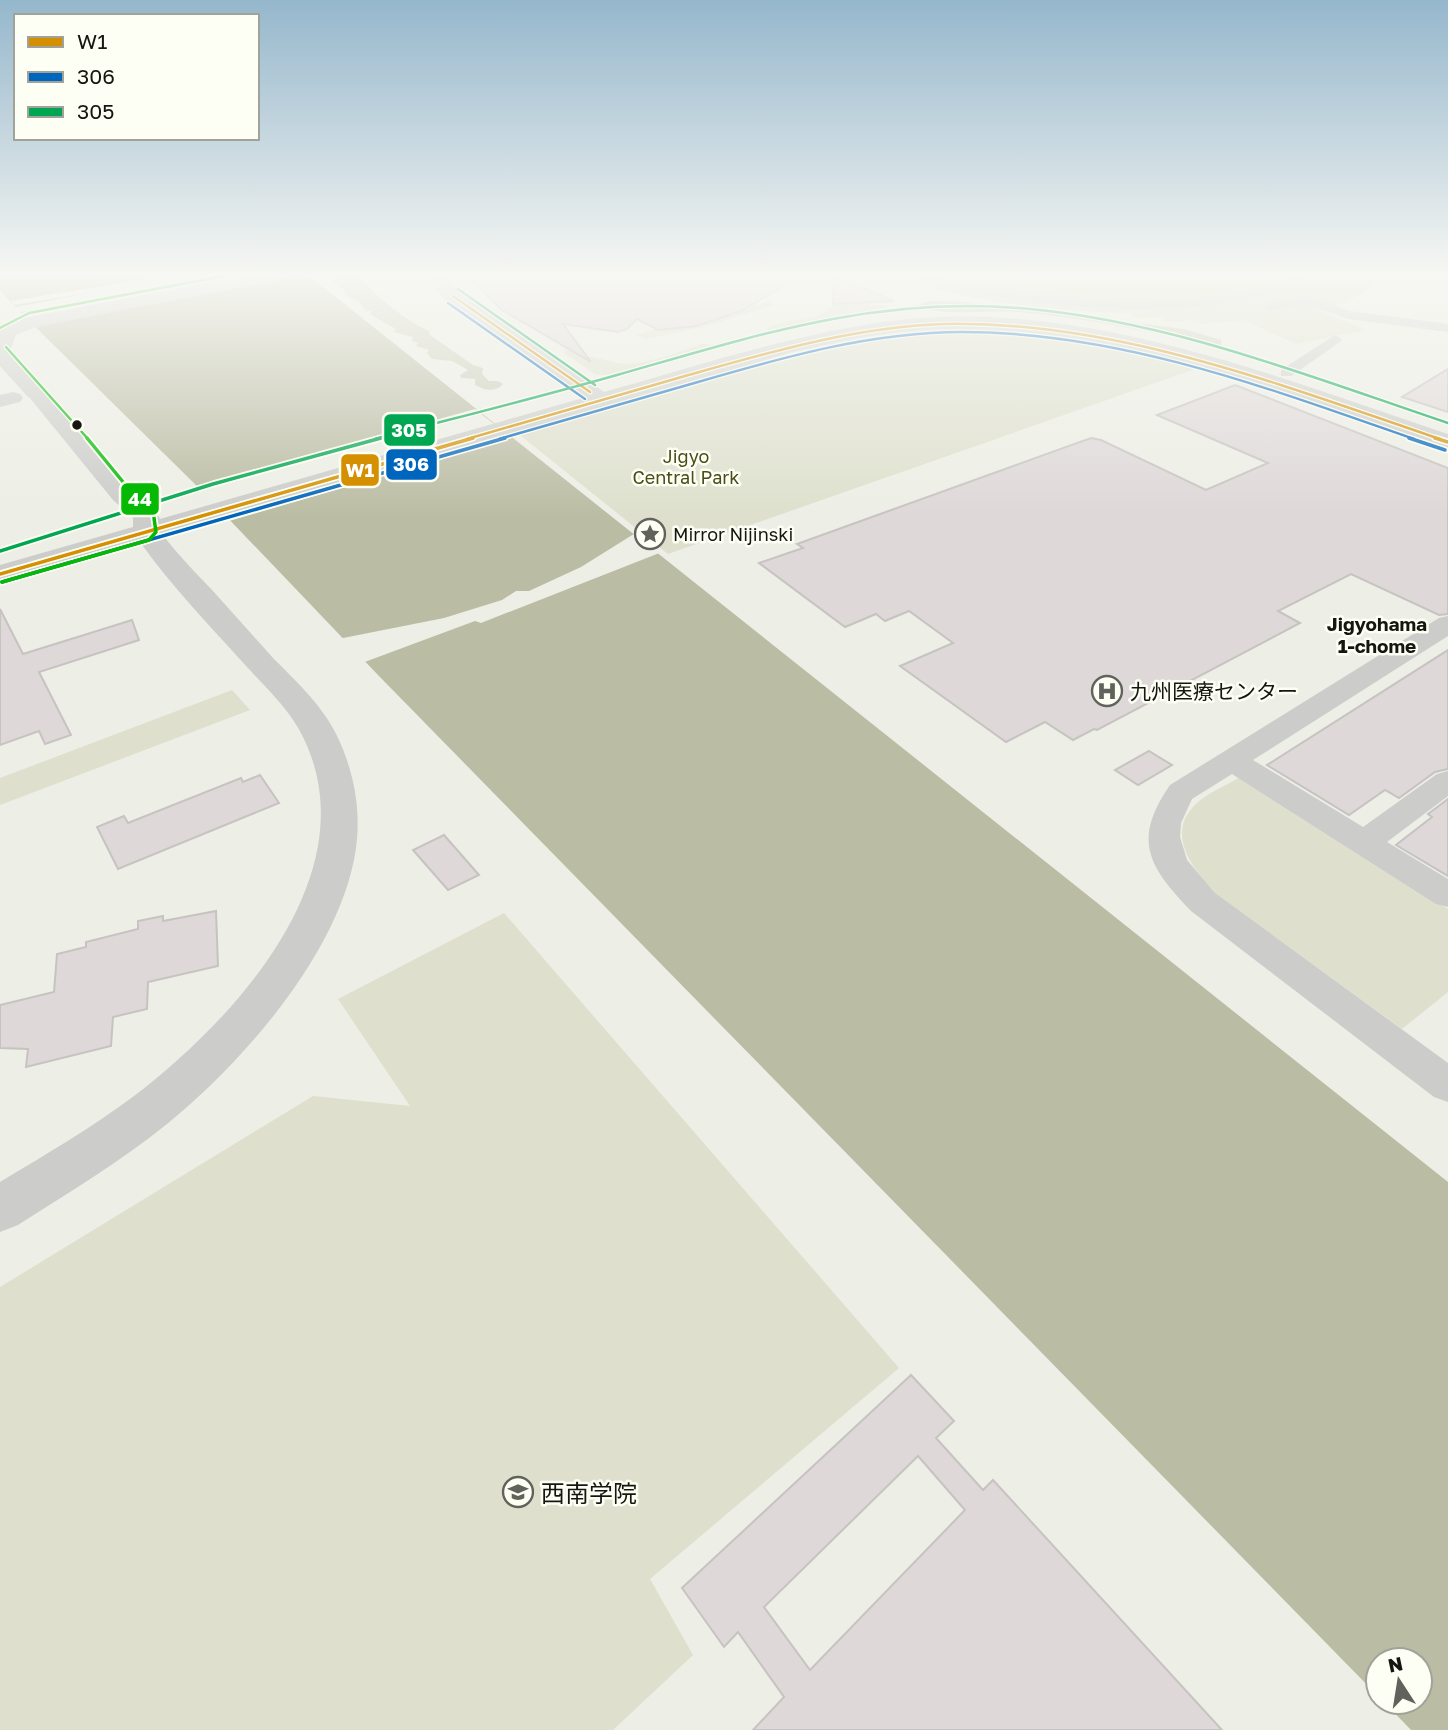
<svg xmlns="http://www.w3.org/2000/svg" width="1448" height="1730" viewBox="0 0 1448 1730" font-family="'Golos Text','Noto Sans JP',sans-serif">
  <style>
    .green { fill: #dee0cd }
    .forest { fill: #caccb7 }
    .water { fill: #babca3 }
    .pier { fill: #edeee5 }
    .building { fill: #ded8d8; stroke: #c6c3c1; stroke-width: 2; fill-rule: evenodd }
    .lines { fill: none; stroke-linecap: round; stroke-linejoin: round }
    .pedestrian { fill: #ccccca; fill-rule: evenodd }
    .minor { fill: #ccccca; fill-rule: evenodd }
    .tertiary { fill: #ccccca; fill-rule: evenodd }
    .motorway { fill: #ccccca; fill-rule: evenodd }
    .bus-1-far1-casing { stroke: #fefff4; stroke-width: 5 }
    .bus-1-casing { stroke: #fefff4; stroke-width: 7 }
    .bus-2-far1-casing { stroke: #fefff4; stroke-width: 5 }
    .bus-2-casing { stroke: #fefff4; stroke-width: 7 }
    .bus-3-far1-casing { stroke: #fefff4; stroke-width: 5 }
    .bus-3-casing { stroke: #fefff4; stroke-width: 7 }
    .bus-4-far1-casing { stroke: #fefff4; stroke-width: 5 }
    .bus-4-casing { stroke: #fefff4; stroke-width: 7 }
    .bus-1-far1 { stroke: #d59002; stroke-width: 2.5 }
    .bus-1 { stroke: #d59002; stroke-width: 3.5 }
    .bus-2-far1 { stroke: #0065bd; stroke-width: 2.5 }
    .bus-2 { stroke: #0065bd; stroke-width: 3.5 }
    .bus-3-far1 { stroke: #00a651; stroke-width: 2.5 }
    .bus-3 { stroke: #00a651; stroke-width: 3.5 }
    .bus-4-far1 { stroke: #06b905; stroke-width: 2.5 }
    .bus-4 { stroke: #06b905; stroke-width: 3.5 }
    .bus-dot { fill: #151610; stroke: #fefff4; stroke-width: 2.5 }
    .labels { text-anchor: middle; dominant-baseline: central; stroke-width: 5; stroke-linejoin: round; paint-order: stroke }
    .far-park-label { font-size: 18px; fill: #4a4d17; stroke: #fefff4 }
    .far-poi-label { font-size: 18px; fill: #151610; stroke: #fefff4; text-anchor: start }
    .far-neighbourhood-label { font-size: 19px; font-weight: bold; fill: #151610; stroke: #fefff4 }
    .poi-label { font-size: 21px; fill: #151610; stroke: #fefff4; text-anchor: start }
    .near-poi-label { font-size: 24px; fill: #151610; stroke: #fefff4; text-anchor: start }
    .line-badge { stroke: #fefff4; stroke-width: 2.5 }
    .badge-label { font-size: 19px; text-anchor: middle; font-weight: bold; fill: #fff }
  </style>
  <rect width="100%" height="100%" fill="#edeee5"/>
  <g class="green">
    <path d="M886 275H1448L1447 286 1383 275C1367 296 1342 304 1318 310L1366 330 1296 344 1244 320 1203 324 1196 320 1168 322 1161 317 1136 318 1130 313C1047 311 966 301 886 275Z"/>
    <polygon points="768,301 775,305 707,326 646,339 636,335 656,329 708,323"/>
    <path d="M861 301 871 305H890L878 311 813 321 771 332 766 328C785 317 820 324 833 304Z"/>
    <path d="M986 329C1059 336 1128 347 1198 368L668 554 520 435 838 342 914 331Z"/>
    <path d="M702 344 720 346 615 376 595 374 563 352 569 349 583 357C593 354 613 364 626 364 652 363 678 352 702 344Z"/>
    <polygon points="232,690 250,710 0,805 0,778"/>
    <path d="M1240 777 1448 909V992L1402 1029 1217 895C1193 869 1163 833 1198 802 1210 792 1227 785 1240 777Z"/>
    <polygon points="504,913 899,1368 650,1579 693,1655 613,1730 0,1730 0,1287 313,1096 410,1106 338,999"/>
  </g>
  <g class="forest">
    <path d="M336 275 360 277C375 296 406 321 429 331L430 335 473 365 483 368 482 374 489 381H498L503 384C495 393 484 390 475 385V379L461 378 460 375 468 370 452 361 432 359 427 353 429 350 416 346 418 343 412 341 413 337 394 332 396 329 371 315V311H366L359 302 344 294 346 291 334 284 332 280Z"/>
    <path d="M930 301 964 302 1184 329 1221 340V345L1216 347C1151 331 1086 318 1019 312 988 310 944 317 916 306Z"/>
  </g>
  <polygon class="water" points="0,275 308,275 1448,1182 1448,1730 1411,1730 1384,1702 1420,1702 1420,1660 1378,1660 1378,1696 378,675 202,491 13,305 0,290"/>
  <g class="pier">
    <polygon points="168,275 228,275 16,313 11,308 89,293 13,305 11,301"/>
    <polygon points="234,275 290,275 212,290 22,319 17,314"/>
    <polygon points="475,409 512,438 229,521 197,486"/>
    <polygon points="637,532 662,552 481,623 475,621 362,663 338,639 444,618 502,600 516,591 529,591 581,567"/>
  </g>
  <g class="building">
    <polygon points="466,275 803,275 741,311 696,326 658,330 637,319 627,329 618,332 563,324 591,362 502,310"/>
    <polygon points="834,276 894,301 833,304"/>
    <polygon points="1448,369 1448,412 1402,397"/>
    <polygon points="1235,385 1448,468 1448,614 1439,615 1351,574 1278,611 1300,623 1097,730 1094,729 1073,740 1045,722 1006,742 900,666 953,643 909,611 885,621 876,614 845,627 759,563 803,548 797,544 1091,438 1101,440 1206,490 1268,463 1157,415"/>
    <polygon points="0,609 23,654 132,620 139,640 39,672 71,735 45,744 39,731 0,745"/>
    <polygon points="1448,650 1448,769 1435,772 1399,798 1385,790 1349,815 1267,765"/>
    <polygon points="1149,751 1172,765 1138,785 1115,770"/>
    <polygon points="260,775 279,803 118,869 97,827 124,816 128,823 241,778 243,782"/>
    <polygon points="1448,799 1448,876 1396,845 1432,817 1428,814"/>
    <polygon points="444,835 479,875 448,890 413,850"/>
    <polygon points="216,911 218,966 148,982 147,1009 113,1017 111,1046 26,1067 28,1049 0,1048 0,1005 54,992 57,954 86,947 86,942 138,929 138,921 163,916 163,921"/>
    <path d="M911 1375 954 1421 936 1438 983 1490 993 1480 1222 1730H753L784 1697 738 1632 724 1647 682 1588ZM918 1456 965 1510 810 1670 764 1607Z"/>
  </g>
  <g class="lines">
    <g class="pedestrian">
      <polygon points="872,275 885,275 887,279 877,282 871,277"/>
      <path d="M911 275H931L1007 291 1115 302 1170 301 1222 297 1266 288 1298 275H1315C1300 287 1274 293 1255 297 1162 317 1066 310 972 292 954 289 925 286 911 275Z"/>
      <polygon points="1307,296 1350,311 1448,324 1448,332 1348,319 1306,304 1270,311 1264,307 1270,303"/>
      <polygon points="1335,335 1342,339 1340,342 1291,376 1281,376 1281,370"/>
    </g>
    <g class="minor">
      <polygon points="13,392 20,394 23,398 20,402 0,407 0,395"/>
      <path d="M1448 616V636L1253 760 1363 827 1437 774 1448 771V796L1387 842 1448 879V907L1436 904 1232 774 1192 799 1181 823 1180 837 1187 860 1215 893 1448 1063V1102L1434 1097 1191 911C1148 866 1132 840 1170 785L1439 618Z"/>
    </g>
    <path class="tertiary" d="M432 275H450L449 281 460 292 604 392C694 367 784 337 876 323 1068 293 1269 374 1448 434V449C1390 435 1334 410 1277 391 1150 349 1012 315 877 335 849 339 821 346 793 352L163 535C178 555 196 573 213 591 233 613 253 636 273 658 297 682 325 708 339 740 353 771 360 805 357 839 348 943 245 1061 167 1124 120 1162 68 1193 18 1225L0 1232V1182C45 1155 91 1128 134 1096 234 1020 370 873 303 737 290 710 267 689 247 667 211 627 171 586 140 542L0 583V565L133 527V518L113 500 25 392 28 387H44L131 488 155 510 160 519 583 398 446 300 430 282Z"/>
    <polygon class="motorway" points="246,275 285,275 276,281 36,327 16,335 10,351 44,387 47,392 44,397 28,397 0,366 0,329 24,318"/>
    <g class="bus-1-far1-casing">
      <g id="bus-1-far1">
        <polyline points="453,296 590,392"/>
        <path d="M467 439C540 418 612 397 685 376 770 352 855 327 943 324 1115 320 1281 385 1440 439"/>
      </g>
    </g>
    <g class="bus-1-casing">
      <g id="bus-1">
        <polyline points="1435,438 1448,442"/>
        <polyline points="0,574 473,438"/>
      </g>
    </g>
    <g class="bus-2-far1-casing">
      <g id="bus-2-far1">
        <polyline points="448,303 585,399"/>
        <path d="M499 439C565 420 631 401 698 382 784 357 872 332 962 332 1120 332 1268 388 1414 439"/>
      </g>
    </g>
    <g class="bus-2-casing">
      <g id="bus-2">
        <polyline points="1409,438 1445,450"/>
        <polyline points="2,582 505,438"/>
      </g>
    </g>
    <g class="bus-3-far1-casing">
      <g id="bus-3-far1">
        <polyline points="458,289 595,385"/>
        <path d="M375 439C455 418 536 398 617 375 754 336 874 296 1019 308 1168 320 1308 376 1448 423"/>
      </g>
    </g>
    <g class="bus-3-casing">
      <polyline id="bus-3" points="0,551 213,484 381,438"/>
    </g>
    <g class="bus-4-far1-casing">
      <g id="bus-4-far1">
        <polyline points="0,328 29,313 229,275"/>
        <polyline points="6,347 88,439"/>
      </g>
    </g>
    <g class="bus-4-casing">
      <polyline id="bus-4" points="2,582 149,540 156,532 153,511 128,488 87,438"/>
    </g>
    <use href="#bus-1-far1" class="bus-1-far1"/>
    <use href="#bus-1" class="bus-1"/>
    <use href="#bus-2-far1" class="bus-2-far1"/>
    <use href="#bus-2" class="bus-2"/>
    <use href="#bus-3-far1" class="bus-3-far1"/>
    <use href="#bus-3" class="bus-3"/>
    <use href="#bus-4-far1" class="bus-4-far1"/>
    <use href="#bus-4" class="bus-4"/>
  </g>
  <linearGradient id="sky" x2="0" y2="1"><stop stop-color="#95b7cc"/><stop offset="0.53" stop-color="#f7f7f3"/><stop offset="1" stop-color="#f7f7f3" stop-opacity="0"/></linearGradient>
  <rect width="1448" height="517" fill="url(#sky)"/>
  <defs>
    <g id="sight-ring" transform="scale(1.575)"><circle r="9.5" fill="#fefff4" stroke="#61625b" stroke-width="1.5"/><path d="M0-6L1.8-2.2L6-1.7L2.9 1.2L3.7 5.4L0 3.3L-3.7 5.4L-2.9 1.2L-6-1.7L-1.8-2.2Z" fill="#61625b"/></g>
    <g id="hospital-ring" transform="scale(1.575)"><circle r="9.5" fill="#fefff4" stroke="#61625b" stroke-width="1.5"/><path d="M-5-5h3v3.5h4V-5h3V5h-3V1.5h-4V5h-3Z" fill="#61625b"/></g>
    <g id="school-ring" transform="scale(1.575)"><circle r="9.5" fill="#fefff4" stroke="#61625b" stroke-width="1.5"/><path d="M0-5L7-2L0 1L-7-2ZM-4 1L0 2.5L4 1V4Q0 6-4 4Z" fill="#61625b"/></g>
  </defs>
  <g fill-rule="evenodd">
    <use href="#sight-ring" x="650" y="534"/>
    <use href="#hospital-ring" x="1107" y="691"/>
    <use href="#school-ring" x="518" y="1492"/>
  </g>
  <circle class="bus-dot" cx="77" cy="425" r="6"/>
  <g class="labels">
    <g class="far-park-label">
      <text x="686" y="456">Jigyo<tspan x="686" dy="21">Central Park</tspan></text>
    </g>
    <g class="far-poi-label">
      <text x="673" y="534">Mirror Nijinski</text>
    </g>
    <g class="far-neighbourhood-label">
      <text x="1377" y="623">Jigyohama<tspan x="1377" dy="22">1-chome</tspan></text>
    </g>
    <g class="poi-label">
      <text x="1130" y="691">九州医療センター</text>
    </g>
    <g class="near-poi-label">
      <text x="541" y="1492">西南学院</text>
    </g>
  </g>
  <g class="line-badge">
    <rect x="383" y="413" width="53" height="34" rx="7" fill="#00a651"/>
    <rect x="385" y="448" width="53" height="33" rx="7" fill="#0065bd"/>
    <rect x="340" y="453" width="40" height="34" rx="7" fill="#d59002"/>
    <rect x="120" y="482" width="40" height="34" rx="7" fill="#06b905"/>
  </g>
  <g class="badge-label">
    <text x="409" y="437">305</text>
    <text x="411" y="471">306</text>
    <text x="360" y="477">W1</text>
    <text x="140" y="506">44</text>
  </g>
  <rect x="14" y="14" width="245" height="126" fill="#fefff4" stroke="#a1a299" stroke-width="2"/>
  <rect x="28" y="37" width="35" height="10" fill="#d59002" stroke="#a1a299" stroke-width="2"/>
  <text x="77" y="49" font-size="21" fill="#151610">W1</text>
  <rect x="28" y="72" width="35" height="10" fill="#0065bd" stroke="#a1a299" stroke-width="2"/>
  <text x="77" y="84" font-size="21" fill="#151610">306</text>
  <rect x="28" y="107" width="35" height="10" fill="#00a651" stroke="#a1a299" stroke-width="2"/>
  <text x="77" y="119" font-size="21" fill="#151610">305</text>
  <g transform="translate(1399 1681) rotate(348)"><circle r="33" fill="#fefff4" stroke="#a1a299" stroke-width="2"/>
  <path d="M0-5L12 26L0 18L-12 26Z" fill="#61625b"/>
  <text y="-10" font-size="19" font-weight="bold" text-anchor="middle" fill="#151610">N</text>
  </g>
</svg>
